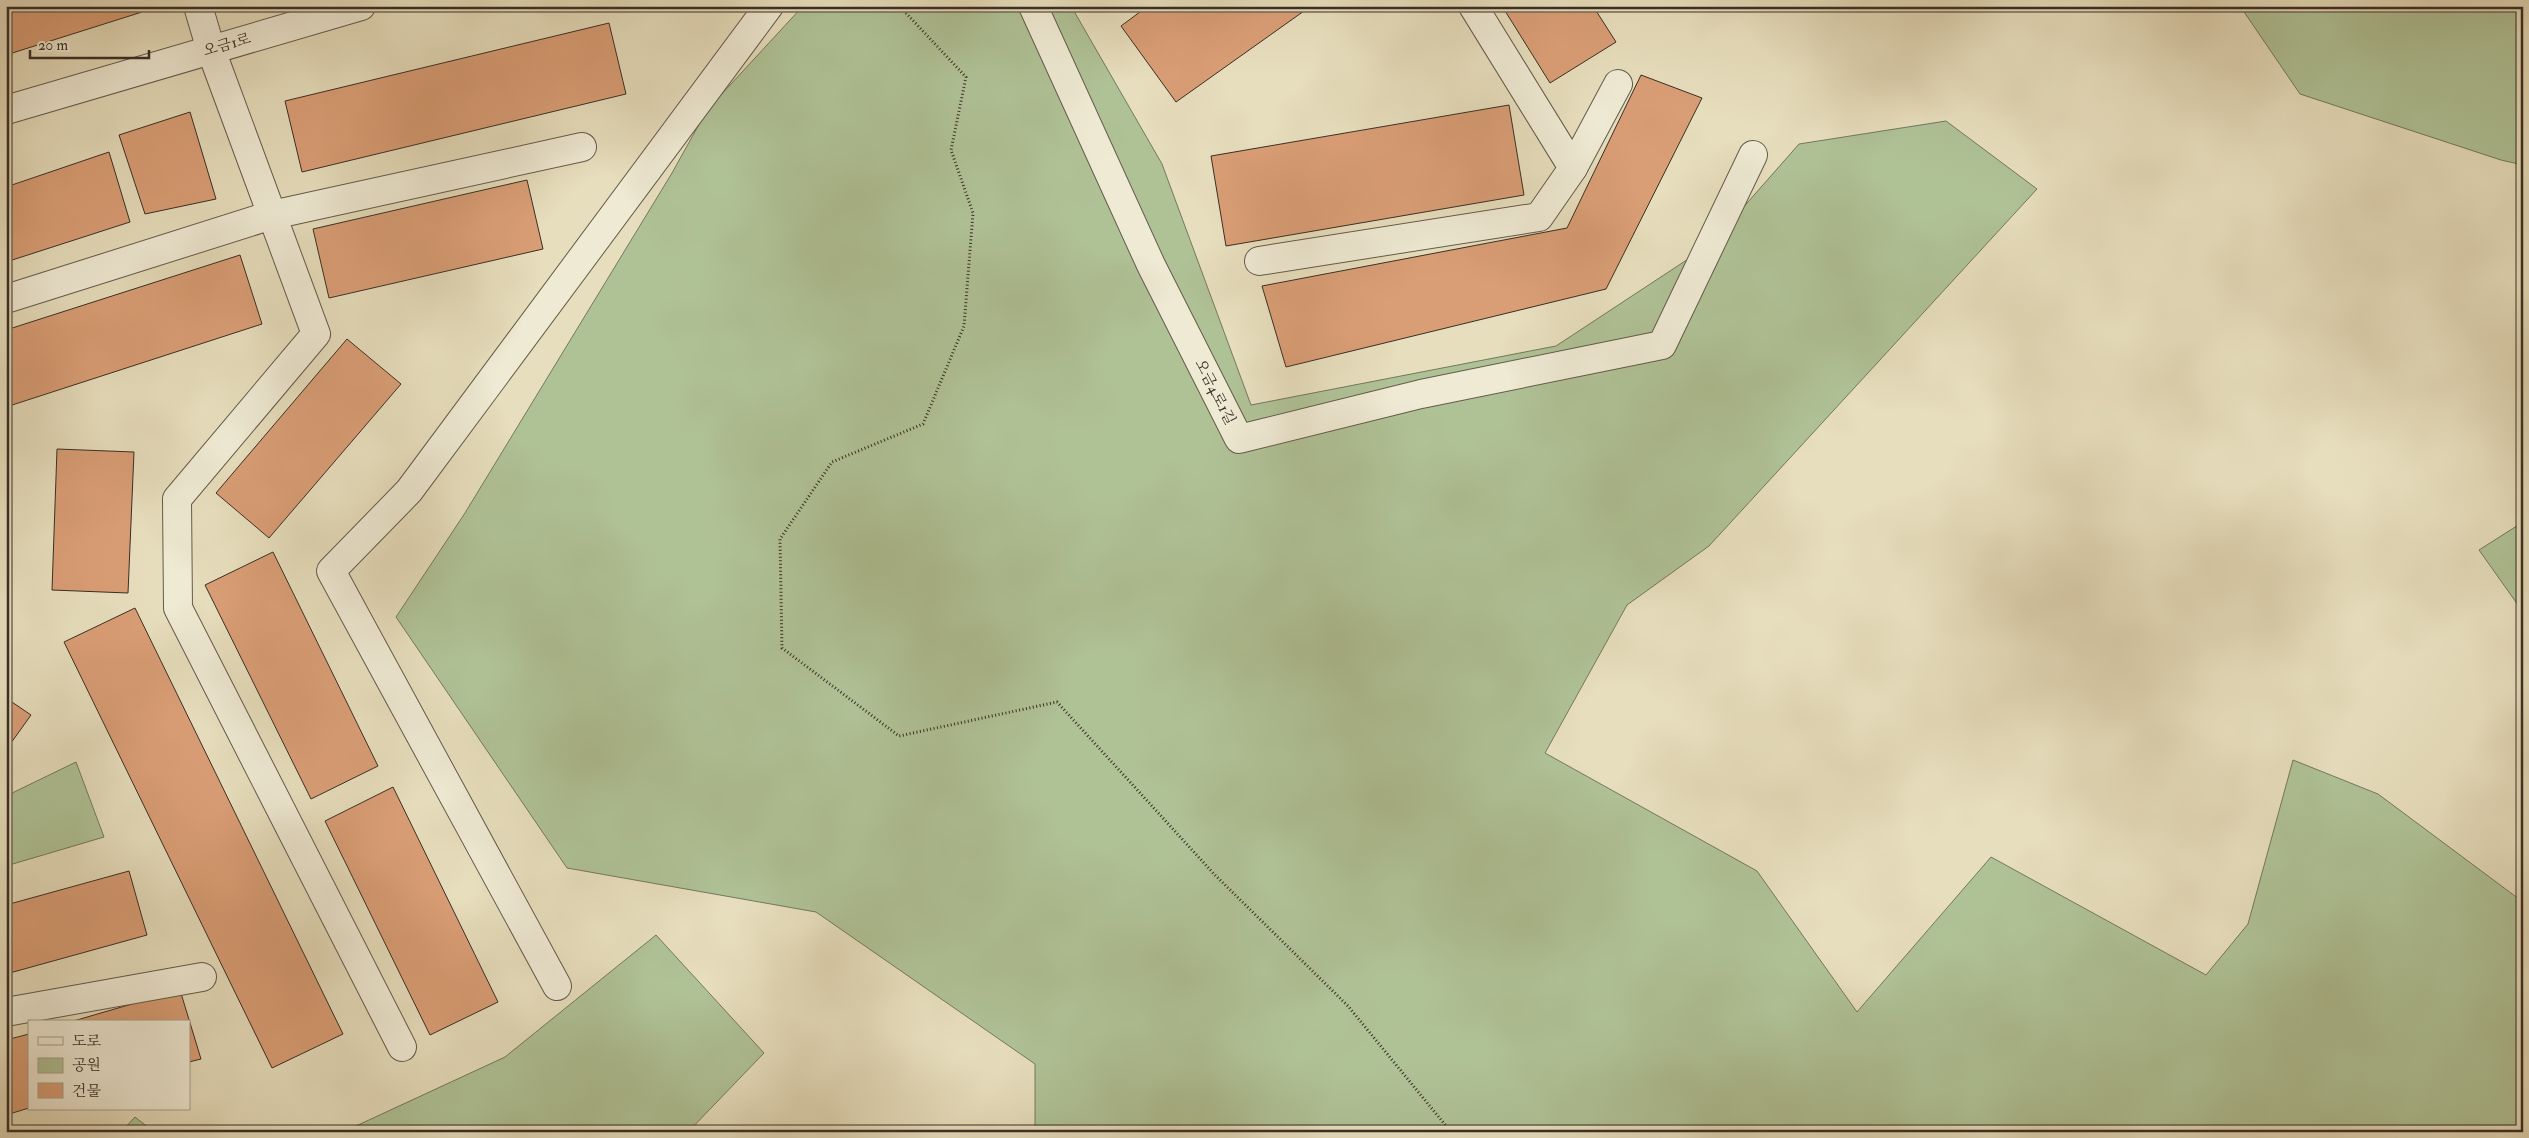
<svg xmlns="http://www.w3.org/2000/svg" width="2529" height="1138" viewBox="0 0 2529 1138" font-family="'IM FELL Double Pica','Noto Serif KR',serif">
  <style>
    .green { fill: #afc296; stroke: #74785e }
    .building { fill: #da9e76; stroke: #392f26 }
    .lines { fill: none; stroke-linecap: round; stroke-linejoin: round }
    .minor-casing { stroke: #645b4c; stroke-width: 30 }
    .path { stroke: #392f26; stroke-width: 3; stroke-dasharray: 1 2.5; stroke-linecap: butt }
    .minor { stroke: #efead4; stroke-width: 28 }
    .labels { text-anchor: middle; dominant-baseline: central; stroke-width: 4.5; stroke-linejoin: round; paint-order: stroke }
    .street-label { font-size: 15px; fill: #392f26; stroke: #efead4 }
  </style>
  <rect width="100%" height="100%" fill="#e7debd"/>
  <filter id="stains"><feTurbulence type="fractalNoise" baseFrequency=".004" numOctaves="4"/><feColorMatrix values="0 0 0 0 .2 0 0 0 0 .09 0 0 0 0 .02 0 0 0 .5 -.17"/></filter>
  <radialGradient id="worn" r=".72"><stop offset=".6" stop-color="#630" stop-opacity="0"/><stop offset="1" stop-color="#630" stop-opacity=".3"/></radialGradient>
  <g class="green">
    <polygon points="803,6 1071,6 1162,164 1251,405 1556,346 1711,244 1799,144 1946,121 2037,189 1709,546 1627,605 1545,753 1757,871 1857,1012 1991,857 2206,975 2248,924 2293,760 2378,794 2523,902 2523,1132 1035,1132 1035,1064 816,912 567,868 396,617 465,513 672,173 707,110"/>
    <polygon points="2240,6 2523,6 2523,165 2501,160 2300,94"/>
    <polygon points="2523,522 2523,612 2479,550"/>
    <polygon points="76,762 104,837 6,866 6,796"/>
    <polygon points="656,935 764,1053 688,1132 343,1132 505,1057"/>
    <polygon points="135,1117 154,1132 121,1132"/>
  </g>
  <g class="building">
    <polygon points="6,6 140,6 142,12 6,55"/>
    <polygon points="1148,6 1311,6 1176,102 1121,26"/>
    <polygon points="1502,6 1593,6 1616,42 1550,83"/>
    <polygon points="609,23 626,94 302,172 285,101"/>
    <polygon points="1641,75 1702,98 1606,289 1286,367 1262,286 1567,228"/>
    <polygon points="1509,105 1524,195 1226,246 1211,156"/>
    <polygon points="190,112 216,199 145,214 119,135"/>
    <polygon points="109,152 130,222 6,262 6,187"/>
    <polygon points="527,180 543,249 329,298 313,229"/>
    <polygon points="240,255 262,324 6,407 6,330"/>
    <polygon points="347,339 401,384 269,538 216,493"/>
    <polygon points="57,449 134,452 128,593 52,590"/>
    <polygon points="273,552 378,766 311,799 205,585"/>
    <polygon points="135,608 343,1034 272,1068 64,642"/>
    <polygon points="6,698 31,715 6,750"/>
    <polygon points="393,787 498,1002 430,1035 325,821"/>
    <polygon points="129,871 147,935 6,974 6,905"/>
    <polygon points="180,990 201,1059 189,1062 189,1022 70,1022"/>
    <polygon points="29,1034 29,1108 6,1115 6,1040"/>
  </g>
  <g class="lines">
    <g class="minor-casing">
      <g id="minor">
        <polyline points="198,6 211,50 316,334 177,499 178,608 402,1047"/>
        <polyline points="1033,6 1151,265 1239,439 1421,394 1662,345 1753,155"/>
        <polyline points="6,110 361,6"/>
        <polyline points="1573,168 1618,84"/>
        <polyline points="1259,261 1539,217 1573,168 1473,6"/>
        <polyline points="6,299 272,215 582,147"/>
        <polyline points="557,986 331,571 409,491 769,6"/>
        <polyline points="6,1012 202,977"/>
      </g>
    </g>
    <polyline class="path" points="912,6 905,12 966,77 951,150 973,213 964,326 923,424 832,462 780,539 782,648 899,736 1057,702 1214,874 1348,1006 1451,1132"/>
    <use href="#minor" class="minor"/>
  </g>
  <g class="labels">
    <g class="street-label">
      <text transform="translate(227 45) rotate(-16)">오금1로</text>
      <text transform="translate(1215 392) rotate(63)">오금4로1길</text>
    </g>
  </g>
  <rect width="2529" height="1138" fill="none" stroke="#e7debd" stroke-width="25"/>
  <rect x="8" y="8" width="2514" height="1123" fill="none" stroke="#392f26" stroke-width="2.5"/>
  <rect x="12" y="12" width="2504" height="1113" fill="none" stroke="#392f26"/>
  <rect x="28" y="1020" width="162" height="90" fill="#efead4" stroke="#a69f8e"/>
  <rect x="38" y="1037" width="25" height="8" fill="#efead4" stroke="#a69f8e"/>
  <text x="72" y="1046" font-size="15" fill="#392f26">도로</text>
  <rect x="38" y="1058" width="25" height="15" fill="#afc296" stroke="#a69f8e"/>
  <text x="72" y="1070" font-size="15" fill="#392f26">공원</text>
  <rect x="38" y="1083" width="25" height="15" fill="#da9e76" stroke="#a69f8e"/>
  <text x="72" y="1096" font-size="15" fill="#392f26">건물</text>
  <path d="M30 50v8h119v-8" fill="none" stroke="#392f26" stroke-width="2.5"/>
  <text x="38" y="50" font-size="15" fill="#392f26" stroke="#efead4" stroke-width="4" paint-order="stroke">20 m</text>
  <rect width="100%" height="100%" filter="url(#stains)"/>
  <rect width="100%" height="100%" fill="url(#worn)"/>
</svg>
